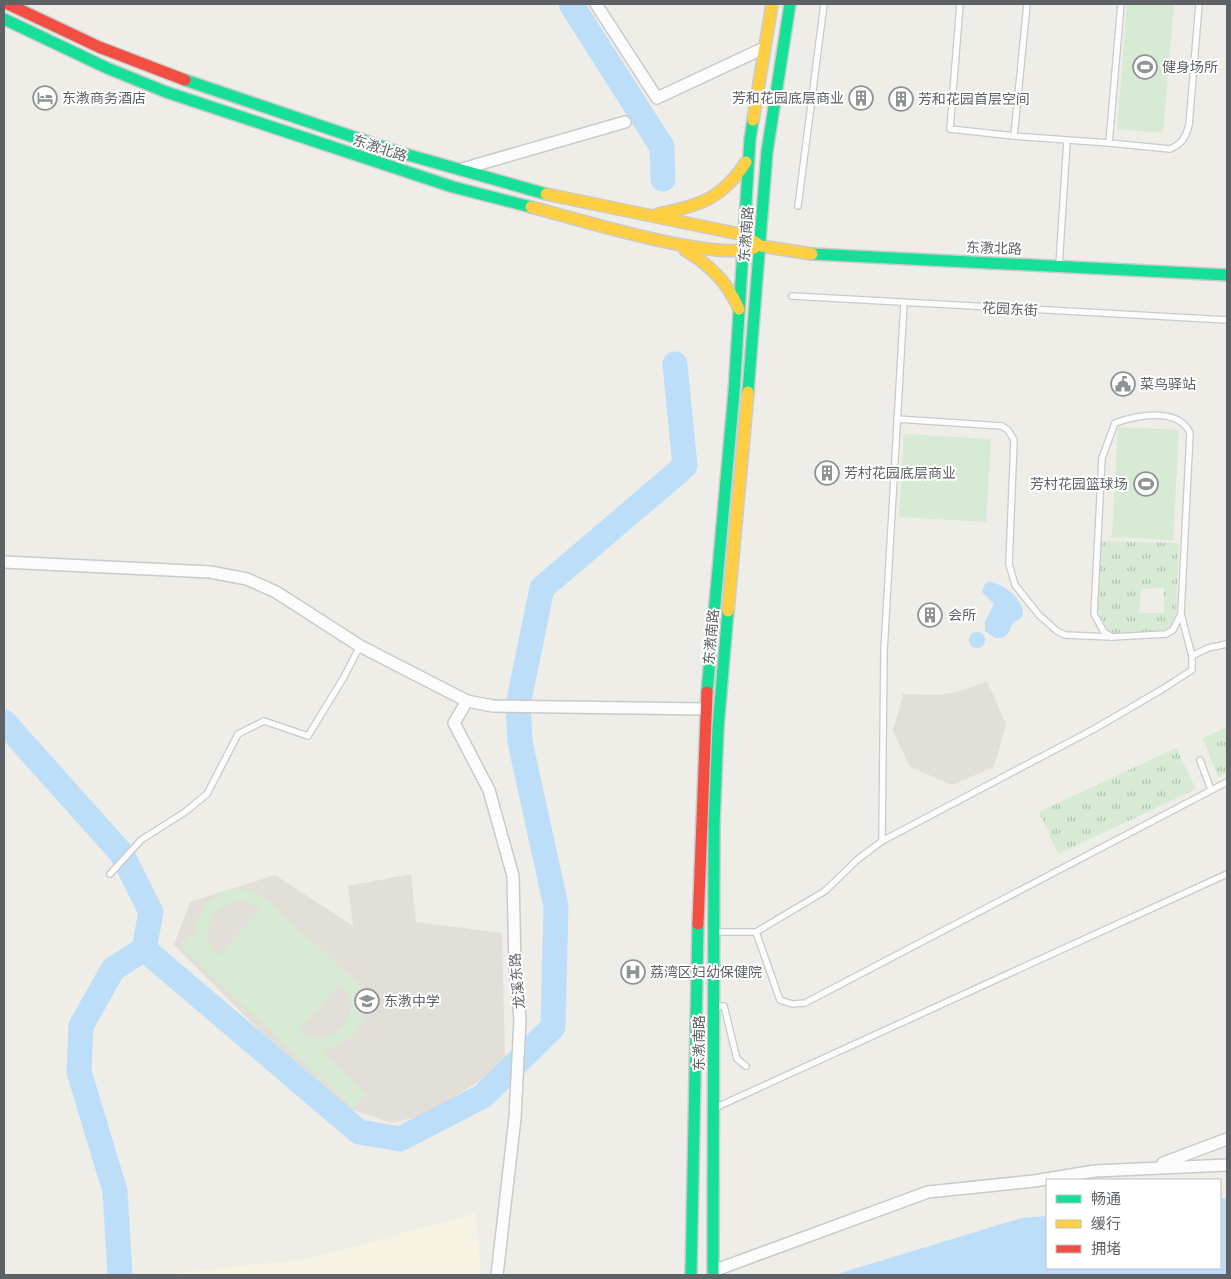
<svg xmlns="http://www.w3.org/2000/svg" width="1231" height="1279" viewBox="0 0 1231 1279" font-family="Raleway,'Noto Sans SC',sans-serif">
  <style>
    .commercial { fill: #f7f3e2 }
    .education { fill: #e1dfd8 }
    .grass { fill: url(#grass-tufts); fill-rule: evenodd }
    .park { fill: #d6ead4; fill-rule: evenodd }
    .water { fill: #bddef8 }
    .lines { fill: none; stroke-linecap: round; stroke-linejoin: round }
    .river { stroke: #bddef8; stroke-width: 25 }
    .lane-casing { stroke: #cacac9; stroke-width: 8 }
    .street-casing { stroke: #cacac9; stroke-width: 14 }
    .fast-casing { stroke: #cbcbca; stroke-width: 14 }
    .slow-casing { stroke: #cbcbca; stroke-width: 14 }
    .jam-casing { stroke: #cbcbca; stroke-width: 14 }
    .lane { stroke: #fcfcfc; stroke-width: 5.5 }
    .street { stroke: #fcfcfc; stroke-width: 11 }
    .fast { stroke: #16e098; stroke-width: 11 }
    .slow { stroke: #ffcf43; stroke-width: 11 }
    .jam { stroke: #f24e42; stroke-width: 11 }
    .labels { text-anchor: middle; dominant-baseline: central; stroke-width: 4; stroke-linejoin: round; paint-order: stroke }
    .poi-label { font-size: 14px; fill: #5e6267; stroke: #fff; text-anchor: start }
    .street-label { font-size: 14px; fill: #5e6267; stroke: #fff }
  </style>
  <defs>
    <pattern id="grass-tufts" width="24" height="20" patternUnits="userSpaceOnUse" patternTransform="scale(1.25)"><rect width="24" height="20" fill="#d6ead4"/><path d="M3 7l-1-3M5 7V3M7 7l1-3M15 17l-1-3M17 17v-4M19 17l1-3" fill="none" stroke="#b1c1b0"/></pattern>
  </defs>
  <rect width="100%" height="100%" fill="#eeede8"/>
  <polygon class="commercial" points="476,1213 481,1275 161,1275 311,1258"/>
  <g class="education">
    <polygon points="987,681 1006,724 994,767 952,785 910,767 893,731 903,694 938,695 961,691"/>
    <polygon points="411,874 416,922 502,933 505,1056 484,1078 427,1114 392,1123 332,1103 174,945 190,902 275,875 353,926 348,886"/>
  </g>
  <g class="grass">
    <path d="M1100 541 1179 543 1176 614 1169 629 1118 635C1086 621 1099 569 1100 541ZM1164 588V613H1139L1141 589Z"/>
    <polygon points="1227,727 1227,773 1218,777 1203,738"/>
    <polygon points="1176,748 1196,789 1058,854 1039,812"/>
  </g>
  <g class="park">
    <polygon points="1127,4 1174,4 1163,133 1117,129"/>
    <polygon points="1118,427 1179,430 1173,540 1112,537"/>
    <polygon points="904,434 991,439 986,522 899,517"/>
    <path d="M241 889 253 891 264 898 358 983C376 1019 354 1044 320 1051L367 1094 354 1108 179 946 192 933 196 936C195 909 214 889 241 889ZM242 901 254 904 260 910 218 956C195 935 213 901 242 901ZM340 984C370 1010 332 1056 298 1030Z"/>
  </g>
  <g class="water">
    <path d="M989 582C1003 582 1028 603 1022 617 1019 620 1014 621 1012 625 1007 635 1008 638 995 638L985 631V622L994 604 982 592 985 584Z"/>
    <circle cx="977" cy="640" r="8"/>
    <polygon points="1227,1198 1227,1275 834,1275 1021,1218 1047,1216 1047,1268 1220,1268 1220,1199"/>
  </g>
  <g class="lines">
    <g class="river">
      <polyline points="571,4 662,147 663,179"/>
      <polyline points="4,722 122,854 151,912 144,949 113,969 81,1026 79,1072 115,1191 120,1275"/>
      <polyline points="144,949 359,1132 400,1139 483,1096 553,1027 556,906 520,742 518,705 542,588 685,466 675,364"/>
    </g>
    <g class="lane-casing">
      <g id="lane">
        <polyline points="960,4 950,129 1014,136 1027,4"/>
        <path d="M1121 4 1109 143 1170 149C1182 144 1186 137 1189 125L1199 4"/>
        <polyline points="1014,136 1109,143"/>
        <polyline points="798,206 824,4"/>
        <polyline points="1059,266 1067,141"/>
        <polyline points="792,296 1227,320"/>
        <polyline points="897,419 1002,426 1008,430 1014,440 1009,564 1015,585 1039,615 1057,631 1065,635 1112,637"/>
        <polyline points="1192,656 1208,648 1227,644"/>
        <polyline points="1200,760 1211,790"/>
        <polyline points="882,841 884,651 904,303"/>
        <polyline points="110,874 141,840 185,812 207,794 238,734 264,721 308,736 344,677 360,646"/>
        <path d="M716 932H756L825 891 857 860 882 841 1094 729 1161 690 1192 670V656L1181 614 1190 433C1178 407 1137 415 1115 423L1102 458 1094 614 1104 632 1112 637 1166 634 1173 630 1181 614"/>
        <polyline points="756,932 780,1000 792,1004 805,1003 1227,782"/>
        <polyline points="716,1006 724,1006 737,1059 746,1066"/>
        <polyline points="717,1107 1227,874"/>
      </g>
    </g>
    <g class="street-casing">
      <g id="street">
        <polyline points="596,4 657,98 764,48"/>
        <polyline points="462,169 625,122"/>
        <polyline points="4,562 210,572 247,579 276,592 360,646 467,701 493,706 705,709"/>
        <polyline points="467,701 454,723 489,790 513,876 515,966 520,1019 515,1118 497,1275"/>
        <polyline points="1163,1163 1227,1139"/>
        <polyline points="713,1271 928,1192 1034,1181 1095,1171 1227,1165"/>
      </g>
    </g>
    <g class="fast-casing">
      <g id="fast">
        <polyline points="4,19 107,68 166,92 453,187 531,207"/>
        <polyline points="185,80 398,152 546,194"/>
        <polyline points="812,254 1227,275"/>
        <polyline points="748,392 767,152 790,4"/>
        <polyline points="707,692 734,392 750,139 753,120"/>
        <polyline points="691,1275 698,924"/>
        <polyline points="713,1275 714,825 718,728 728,611"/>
      </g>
    </g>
    <g class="slow-casing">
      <g id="slow">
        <polyline points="753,120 772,4"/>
        <polyline points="546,194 744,235 761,246 812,254"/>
        <path d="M531 207C577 219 714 262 754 248"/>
        <path d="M658 214C699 206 722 199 746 162"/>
        <path d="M685 250C710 265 727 282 739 309"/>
        <polyline points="728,611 748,392"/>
      </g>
    </g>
    <g class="jam-casing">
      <g id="jam">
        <polyline points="8,4 99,47 185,80"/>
        <polyline points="698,924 707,692"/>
      </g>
    </g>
    <use href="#lane" class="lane"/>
    <use href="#street" class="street"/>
    <use href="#fast" class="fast"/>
    <use href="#slow" class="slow"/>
    <use href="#jam" class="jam"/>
  </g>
  <defs>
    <g id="stadium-ring" transform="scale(1.25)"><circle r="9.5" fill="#fff" stroke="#909394" stroke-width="1.5"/><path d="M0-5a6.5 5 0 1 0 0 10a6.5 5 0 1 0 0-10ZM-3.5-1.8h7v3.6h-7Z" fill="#909394"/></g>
    <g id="hotel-ring" transform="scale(1.25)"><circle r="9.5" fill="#fff" stroke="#909394" stroke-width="1.5"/><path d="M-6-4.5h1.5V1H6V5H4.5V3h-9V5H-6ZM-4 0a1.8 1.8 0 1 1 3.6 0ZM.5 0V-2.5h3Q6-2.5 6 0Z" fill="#909394"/></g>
    <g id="building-ring" transform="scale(1.25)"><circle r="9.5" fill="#fff" stroke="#909394" stroke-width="1.5"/><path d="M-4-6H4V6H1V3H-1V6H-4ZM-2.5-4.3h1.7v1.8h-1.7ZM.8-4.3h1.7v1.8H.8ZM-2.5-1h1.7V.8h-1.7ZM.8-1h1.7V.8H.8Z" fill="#909394"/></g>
    <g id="civic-ring" transform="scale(1.25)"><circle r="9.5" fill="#fff" stroke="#909394" stroke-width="1.5"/><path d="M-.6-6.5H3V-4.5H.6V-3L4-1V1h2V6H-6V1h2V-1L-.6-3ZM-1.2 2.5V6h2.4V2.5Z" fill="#909394"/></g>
    <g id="hospital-ring" transform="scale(1.25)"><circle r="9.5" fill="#fff" stroke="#909394" stroke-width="1.5"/><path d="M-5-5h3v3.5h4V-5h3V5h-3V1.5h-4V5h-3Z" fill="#909394"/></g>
    <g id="school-ring" transform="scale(1.25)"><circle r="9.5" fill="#fff" stroke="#909394" stroke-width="1.5"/><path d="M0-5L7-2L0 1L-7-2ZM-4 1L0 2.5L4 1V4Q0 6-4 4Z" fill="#909394"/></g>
  </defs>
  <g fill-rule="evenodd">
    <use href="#stadium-ring" x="1145" y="67"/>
    <use href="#hotel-ring" x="45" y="98"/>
    <use href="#building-ring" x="861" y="98"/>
    <use href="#building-ring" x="901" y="99"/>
    <use href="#civic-ring" x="1123" y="384"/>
    <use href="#building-ring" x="827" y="473"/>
    <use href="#stadium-ring" x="1146" y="484"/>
    <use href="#building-ring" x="930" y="615"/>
    <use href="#hospital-ring" x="633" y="972"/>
    <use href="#school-ring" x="367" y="1001"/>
  </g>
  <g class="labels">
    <g class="poi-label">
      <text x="1162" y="67">健身场所</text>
      <text x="62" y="98">东漖商务酒店</text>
      <text x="844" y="98" text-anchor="end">芳和花园底层商业</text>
      <text x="918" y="99">芳和花园首层空间</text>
      <text x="1140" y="384">菜鸟驿站</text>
      <text x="844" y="473">芳村花园底层商业</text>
      <text x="1128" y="484" text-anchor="end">芳村花园篮球场</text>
      <text x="948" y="615">会所</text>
      <text x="650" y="972">荔湾区妇幼保健院</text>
      <text x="384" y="1001">东漖中学</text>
    </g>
    <g class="street-label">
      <text transform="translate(380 148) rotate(18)">东漖北路</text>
      <text transform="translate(746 234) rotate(-86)">东漖南路</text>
      <text transform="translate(994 248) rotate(2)">东漖北路</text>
      <text transform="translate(1010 309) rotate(3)">花园东街</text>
      <text transform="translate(711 637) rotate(-85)">东漖南路</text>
      <text transform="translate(517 981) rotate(-95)">龙溪东路</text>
      <text transform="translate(699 1043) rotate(-90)">东漖南路</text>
    </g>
  </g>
  <rect width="1231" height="1279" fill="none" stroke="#5e6267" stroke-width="10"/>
  <rect x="1046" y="1179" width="175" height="90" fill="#ffffff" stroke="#bfc0c2"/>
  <rect x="1056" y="1195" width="25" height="8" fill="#16e098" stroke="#bfc0c2"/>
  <text x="1091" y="1204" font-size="15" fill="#5e6267">畅通</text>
  <rect x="1056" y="1220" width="25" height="8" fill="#ffcf43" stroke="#bfc0c2"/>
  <text x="1091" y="1229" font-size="15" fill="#5e6267">缓行</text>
  <rect x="1056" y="1245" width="25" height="8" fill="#f24e42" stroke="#bfc0c2"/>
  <text x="1091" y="1254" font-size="15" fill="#5e6267">拥堵</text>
</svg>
